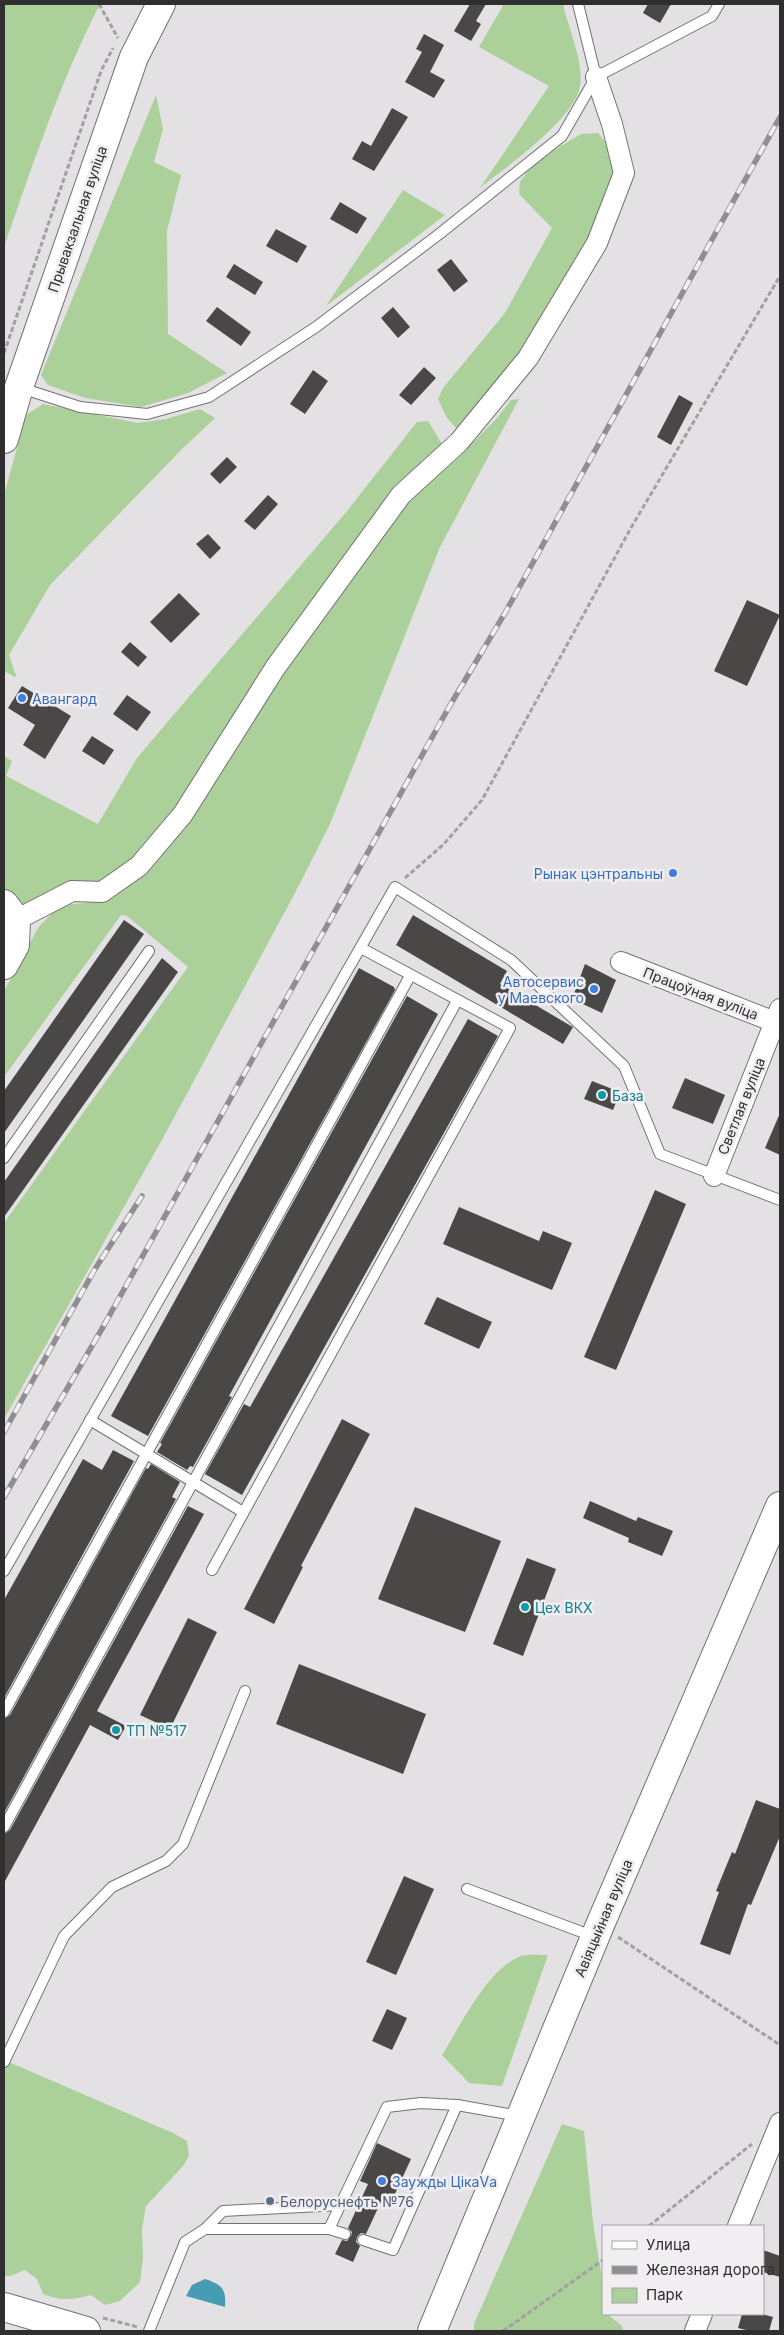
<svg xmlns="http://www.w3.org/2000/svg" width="784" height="2335" viewBox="0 0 784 2335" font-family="Inter,sans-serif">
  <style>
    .green { fill: #abd099 }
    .water { fill: #459bb2 }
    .building { fill: #4a4846 }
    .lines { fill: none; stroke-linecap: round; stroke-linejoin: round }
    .lane-casing { stroke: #737174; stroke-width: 12 }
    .street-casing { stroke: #737174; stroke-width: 22 }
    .secondary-casing { stroke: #737174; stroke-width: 30 }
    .path { stroke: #a2a0a3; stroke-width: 3; stroke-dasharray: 5 2.5; stroke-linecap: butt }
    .lane { stroke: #fff; stroke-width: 10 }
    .street { stroke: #fff; stroke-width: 20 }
    .secondary { stroke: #fff; stroke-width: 28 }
    .rail-casing { stroke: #8f8e90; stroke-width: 5.5 }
    .rail { stroke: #f0eef1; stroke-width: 4; stroke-dasharray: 11; stroke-linecap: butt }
    .shop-dot { fill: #3f7fe0; stroke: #f0eef1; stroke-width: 2 }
    .culture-dot { fill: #0f9aa8; stroke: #f0eef1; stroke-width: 2 }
    .service-dot { fill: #5c6f8a; stroke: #f0eef1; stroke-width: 2 }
    .labels { text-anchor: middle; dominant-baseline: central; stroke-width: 5; stroke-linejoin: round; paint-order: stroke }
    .street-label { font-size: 14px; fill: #302f30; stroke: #f0eef1 }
    .shop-label { font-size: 14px; fill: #366cbe; stroke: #f0eef1; text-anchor: start }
    .culture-label { font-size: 14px; fill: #0d838f; stroke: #f0eef1; text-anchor: start }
    .service-label { font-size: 14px; fill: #4e5e75; stroke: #f0eef1; text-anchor: start }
  </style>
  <rect width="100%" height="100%" fill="#e3e1e4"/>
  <g class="green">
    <path d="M4 4H100C60 82 33 164 4 247Z"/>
    <path d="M504 4H563C568 28 584 61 580 86 574 120 507 166 480 188L549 86 479 47Z"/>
    <polygon points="156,95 163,129 154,162 181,175 167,231 168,334 227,373 188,393 141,407 85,398 48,385 41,375"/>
    <polygon points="598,133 613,151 612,175 596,232 528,354 468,426 456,428 447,418 438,399 443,388 505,313 552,228 519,194 520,182 534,162 581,134"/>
    <polygon points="403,190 445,215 326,306"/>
    <polygon points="519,399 440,547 330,824 295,893 163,1138 4,1419 4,1223 188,967 127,916 121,915 4,1077 4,991 38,928 60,905 100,902 155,859 288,664 410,496 454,462 497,418 511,400"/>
    <polygon points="43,404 138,423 166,419 200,409 215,418 183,448 50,585 9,655 16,676 15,677 4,671 4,495 26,415"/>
    <polygon points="428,421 442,444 420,468 173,815 137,855 106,880 66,888 22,909 4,896 4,756 12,761 6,776 98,824 137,758 347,511 417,422"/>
    <path d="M548 1955 502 2086 469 2083 442 2055C461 2025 487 1969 521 1956 529 1954 540 1955 548 1955Z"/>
    <path d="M4 2060 173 2133 187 2141 189 2156 183 2166 146 2206 142 2229 143 2258 140 2282 120 2301 105 2305 91 2295C72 2300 61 2301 43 2294L37 2279 25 2270 10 2276H4Z"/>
    <polygon points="562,2124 584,2131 593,2223 603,2285 603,2314 607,2314 622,2326 623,2331 474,2331 474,2324"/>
  </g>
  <path class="water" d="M205 2279C223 2285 226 2289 225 2307L186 2296 192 2285Z"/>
  <g class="building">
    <polygon points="470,4 486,4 476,21 481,24 471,41 454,31"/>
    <polygon points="648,4 671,4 660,23 643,13"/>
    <polygon points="424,34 444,45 430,72 445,80 434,98 405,82 422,52 416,49"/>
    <polygon points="392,108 408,117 374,171 352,159 362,141 371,146"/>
    <polygon points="340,202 367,218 357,234 330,219"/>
    <polygon points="276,229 307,246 297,263 266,246"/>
    <polygon points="451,259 468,281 454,292 437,270"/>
    <polygon points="234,264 263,282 255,295 226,277"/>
    <polygon points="217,307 251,332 241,346 206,321"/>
    <polygon points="393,307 410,327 398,338 381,318"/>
    <polygon points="424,367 436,378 411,405 399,395"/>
    <polygon points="313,370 328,381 305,414 290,404"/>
    <polygon points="679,395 693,403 671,445 657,437"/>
    <polygon points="227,457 237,467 220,484 210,474"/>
    <polygon points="268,495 278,504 255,530 244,521"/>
    <polygon points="208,534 221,548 210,559 196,544"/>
    <polygon points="179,593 200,614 171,643 150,622"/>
    <polygon points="747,600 780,615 747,686 714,671"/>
    <polygon points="130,642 147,657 138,667 121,652"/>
    <polygon points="22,686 71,716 45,759 23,745 35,725 8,708"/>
    <polygon points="127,695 151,712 137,731 113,714"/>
    <polygon points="92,736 114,750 104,765 82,751"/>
    <polygon points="413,915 507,971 500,984 571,1026 573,1027 563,1044 396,945"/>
    <polygon points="124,920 144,934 4,1133 4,1091"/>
    <polygon points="162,958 178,972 4,1217 4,1182"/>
    <polygon points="585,964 616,980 602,1013 572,999"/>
    <polygon points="359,968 394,987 395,990 148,1436 111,1416"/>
    <polygon points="407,996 438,1014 229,1396 232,1397 193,1467 190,1466 187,1470 157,1452 162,1444 160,1443"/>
    <polygon points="468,1019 498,1036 242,1495 205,1474 244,1404 250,1407"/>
    <polygon points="685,1078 725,1095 713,1124 672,1108"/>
    <polygon points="592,1081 620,1092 613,1110 584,1099"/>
    <polygon points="780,1113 780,1155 765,1148"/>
    <polygon points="655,1190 686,1204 616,1370 584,1357"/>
    <polygon points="459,1207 539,1241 543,1231 572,1243 552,1290 443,1244"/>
    <polygon points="437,1297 492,1322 479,1349 424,1324"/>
    <polygon points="342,1419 370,1434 301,1566 303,1567 274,1624 244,1609"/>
    <polygon points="113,1450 134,1461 4,1698 4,1600 83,1459 102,1470"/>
    <polygon points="151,1464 180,1482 172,1497 176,1499 4,1813 4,1719 10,1715 146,1468 148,1469"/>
    <polygon points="590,1501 636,1521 638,1517 673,1531 662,1556 628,1542 629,1538 583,1518"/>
    <polygon points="188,1506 204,1514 97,1711 126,1726 118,1740 90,1725 4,1883 4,1834 10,1830"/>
    <polygon points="415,1507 501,1541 465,1632 378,1599"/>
    <polygon points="527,1558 556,1569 523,1656 493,1644"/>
    <polygon points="188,1618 217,1632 170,1729 140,1715"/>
    <polygon points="299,1664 426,1714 403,1774 276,1724"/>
    <polygon points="756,1800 780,1809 780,1836 751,1905 748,1904 730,1955 700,1944 719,1892 716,1891 732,1852 735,1854"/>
    <polygon points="404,1876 434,1889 396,1975 366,1962"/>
    <polygon points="387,2009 407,2018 392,2050 372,2041"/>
    <polygon points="377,2143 411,2159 394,2196 385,2193 366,2234 361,2233 357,2237 356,2242 360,2246 353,2262 335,2254 342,2240 347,2241 351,2236 352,2232 348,2228 368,2184 360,2181"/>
    <polygon points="763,2250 780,2256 780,2277 763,2272"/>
    <polygon points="742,2314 762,2314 773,2317 769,2331 750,2331 738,2328"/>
  </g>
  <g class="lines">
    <g class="lane-casing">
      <g id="lane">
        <polyline points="596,77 712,16 719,4"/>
        <polyline points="21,388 80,407 147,414 209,397 316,327 438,235 562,136 596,77 578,4"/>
        <polyline points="4,1158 149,951"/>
        <polyline points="90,1420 243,1512"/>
        <polyline points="212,1570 510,1028 361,948"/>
        <polyline points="4,1571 395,887 511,960 624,1066 660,1154 780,1200"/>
        <polyline points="4,1712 410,976"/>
        <polyline points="4,1827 457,1001"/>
        <polyline points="467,1889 595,1937"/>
        <polyline points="4,2062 64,1936 112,1887 166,1861 183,1844 245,1691"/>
        <polyline points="205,2229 223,2211 340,2205"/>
        <polyline points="329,2229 387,2107 421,2103 457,2105"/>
        <polyline points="363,2240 393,2250 457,2105 519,2116"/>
        <polyline points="149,2331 185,2242 205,2229 329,2229 345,2234"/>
      </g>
    </g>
    <g class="street-casing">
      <g id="street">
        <polyline points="16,920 72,891 102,892 139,866 183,814 275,668 401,495 459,442 528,358 597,243 624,173 612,124 596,77"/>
        <polyline points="621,962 780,1024"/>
        <polyline points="714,1176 780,1009"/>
        <polyline points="738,2226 780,2123"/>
        <polyline points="695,2331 702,2314"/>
      </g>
    </g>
    <g class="secondary-casing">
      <g id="secondary">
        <polyline points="4,439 19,387 134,57 161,4"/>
        <polyline points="4,904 16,920 15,945 4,965"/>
        <polyline points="4,2307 86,2331"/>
        <polyline points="432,2331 600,1925 780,1506"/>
      </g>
    </g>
    <g class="path">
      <polyline points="99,4 118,38"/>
      <polyline points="4,353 101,71 113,48"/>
      <polyline points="405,878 443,845 482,800 632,526 780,276"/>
      <polyline points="618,1937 780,2045"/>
      <polyline points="649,2226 752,2144"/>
      <polyline points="103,2318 138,2327"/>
      <polyline points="503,2331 603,2260"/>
    </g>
    <use href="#lane" class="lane"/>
    <use href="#street" class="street"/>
    <use href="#secondary" class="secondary"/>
    <g class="rail-casing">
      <g id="rail">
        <polyline points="4,1432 95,1269 142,1196"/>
        <polyline points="4,1497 103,1327 449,707 505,613 780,117"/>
      </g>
    </g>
    <use href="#rail" class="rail"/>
  </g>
  <g class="shop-dot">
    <circle cx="22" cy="698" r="5"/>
    <circle cx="673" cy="873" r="5"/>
    <circle cx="594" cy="989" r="5"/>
    <circle cx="382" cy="2181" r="5"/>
  </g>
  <g class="culture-dot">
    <circle cx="602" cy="1095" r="5"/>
    <circle cx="525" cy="1607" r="5"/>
    <circle cx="116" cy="1730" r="5"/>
  </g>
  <circle class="service-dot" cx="270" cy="2201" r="5"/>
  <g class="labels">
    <g class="street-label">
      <text transform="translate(77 219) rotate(-71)">Прывакзальная вуліца</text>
      <text transform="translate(701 993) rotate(21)">Працоўная вуліца</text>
      <text transform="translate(741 1106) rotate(-68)">Светлая вуліца</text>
      <text transform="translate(603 1918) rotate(-67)">Авіяцыйная вуліца</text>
    </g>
    <g class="shop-label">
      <text x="32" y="698">Авангард</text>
      <text x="663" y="873" text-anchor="end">Рынак цэнтральны</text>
      <text x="584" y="981" text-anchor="end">Автосервис<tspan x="584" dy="16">у Маевского</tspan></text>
      <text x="392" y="2181">Заужды ЦікаVа</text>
    </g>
    <g class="culture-label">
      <text x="612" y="1095">База</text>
      <text x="535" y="1607">Цех ВКХ</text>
      <text x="126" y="1730">ТП №517</text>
    </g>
    <g class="service-label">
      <text x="280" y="2201">Белоруснефть №76</text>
    </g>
  </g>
  <rect width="784" height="2335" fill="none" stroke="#302f30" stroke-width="10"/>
  <rect x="602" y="2225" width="162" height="90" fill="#f0eef1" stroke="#a3a2a4"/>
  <rect x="612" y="2241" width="25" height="8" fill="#ffffff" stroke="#a3a2a4"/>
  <text x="646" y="2250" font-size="15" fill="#302f30">Улица</text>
  <rect x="612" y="2266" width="25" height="8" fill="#8f8e90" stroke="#a3a2a4"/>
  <text x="646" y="2275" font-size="15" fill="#302f30">Железная дорога</text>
  <rect x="612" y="2288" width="25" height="15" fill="#abd099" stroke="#a3a2a4"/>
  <text x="646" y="2300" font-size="15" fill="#302f30">Парк</text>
</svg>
